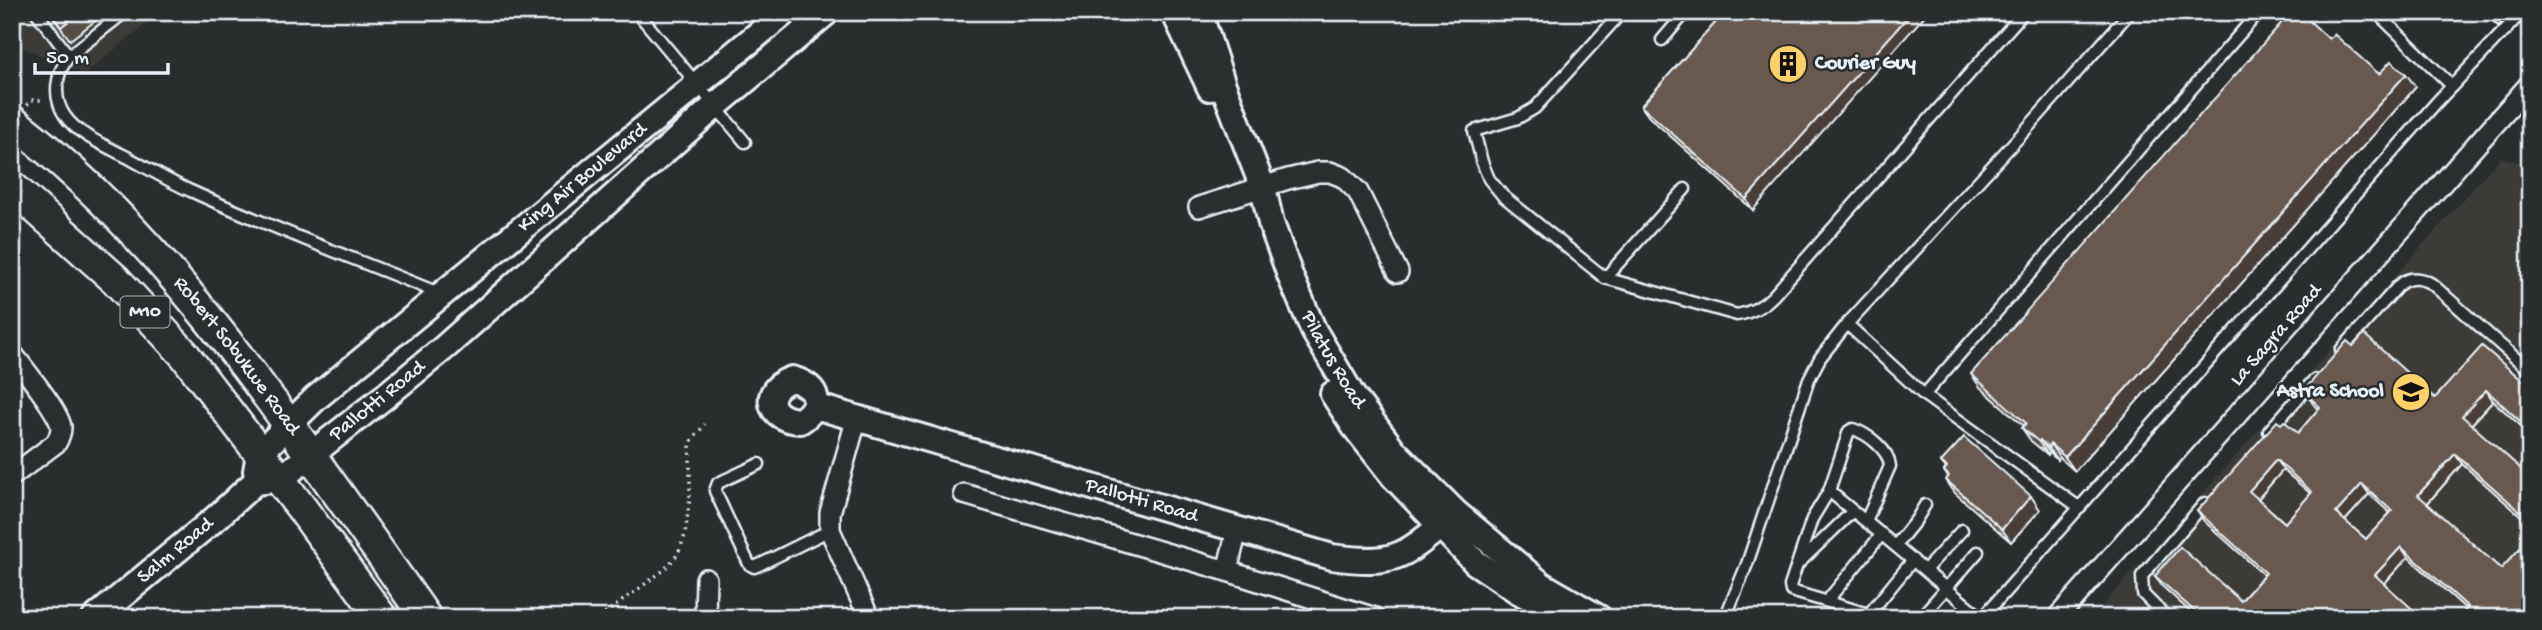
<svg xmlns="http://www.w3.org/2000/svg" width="2542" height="630" viewBox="0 0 2542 630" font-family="'Gochi Hand',sans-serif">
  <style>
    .built { fill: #3c3a38 }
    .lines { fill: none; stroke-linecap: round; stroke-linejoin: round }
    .service-casing { stroke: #e8f1f8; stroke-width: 15 }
    .minor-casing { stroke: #e8f1f8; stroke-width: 24 }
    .tertiary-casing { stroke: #e8f1f8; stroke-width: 30 }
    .primary-casing { stroke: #e8f1f8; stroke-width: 35 }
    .path { stroke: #e8f1f8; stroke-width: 3.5; stroke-dasharray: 2 5; stroke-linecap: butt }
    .service { stroke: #2a2d2e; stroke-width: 10 }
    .minor { stroke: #2a2d2e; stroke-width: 19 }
    .tertiary { stroke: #2a2d2e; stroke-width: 24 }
    .primary { stroke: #2a2d2e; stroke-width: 30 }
    .wall { fill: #594d43; stroke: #e8f1f8; stroke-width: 2; fill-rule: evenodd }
    .shaded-wall { fill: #483e37; stroke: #e8f1f8; stroke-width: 2 }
    .building { fill: #67594e; stroke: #e8f1f8; stroke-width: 2; fill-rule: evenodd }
    .labels { text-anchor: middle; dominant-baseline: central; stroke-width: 5; stroke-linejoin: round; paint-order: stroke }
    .shield { fill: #2a2d2e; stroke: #afb6bb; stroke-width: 2 }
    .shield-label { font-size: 19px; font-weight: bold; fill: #e8f1f8 }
    .poi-label { font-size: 21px; font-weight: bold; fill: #e8f1f8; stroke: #2a2d2e; text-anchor: start }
    .street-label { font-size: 21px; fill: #e8f1f8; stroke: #2a2d2e }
  </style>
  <rect width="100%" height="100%" fill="#2a2d2e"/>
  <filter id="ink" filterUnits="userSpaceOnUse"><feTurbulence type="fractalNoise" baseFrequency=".0143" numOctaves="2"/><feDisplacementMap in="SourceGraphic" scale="14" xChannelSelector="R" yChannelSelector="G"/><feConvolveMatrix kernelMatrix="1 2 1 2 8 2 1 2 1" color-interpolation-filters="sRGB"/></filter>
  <g filter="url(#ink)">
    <g class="built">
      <polygon points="12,12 160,12 85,74 12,43"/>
      <polygon points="2501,157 2530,166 2530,618 2092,618"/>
    </g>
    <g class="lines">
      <g class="service-casing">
        <g id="service">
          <polyline points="36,12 69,56"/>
          <path d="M125 12 69 56C56 73 52 97 65 116 78 135 106 146 127 157 149 169 170 182 193 192 274 229 358 260 441 294"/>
          <polyline points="637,12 745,142"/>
          <path d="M1622 12 1535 108 1518 118 1474 131 1482 162 1489 179 1503 196 1605 278 1737 315C1752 312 1762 307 1773 296L2024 12"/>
          <polyline points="2376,12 2452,86"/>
          <polyline points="1662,40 1686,12"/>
          <polyline points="1605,278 1685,189"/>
          <polyline points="1847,324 1924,395 2080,508"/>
          <path d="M2341 350 2399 285C2409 276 2420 277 2432 284L2530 371"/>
          <polyline points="1924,395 2259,12"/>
          <polyline points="2269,431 2314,380"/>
          <polyline points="759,464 718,483 715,491 749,564 754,567 759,565 830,530"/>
          <polyline points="1829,491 1982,618"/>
          <path d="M1866 521 1890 466C1889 450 1868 434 1853 429L1849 431 1829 491 1812 519 1790 586 1791 591 1882 618"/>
          <polyline points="1896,545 1916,520 1925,505"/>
          <polyline points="1798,564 1853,511"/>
          <polyline points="1925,570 1962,530"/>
          <polyline points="1827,601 1882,534"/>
          <polyline points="1869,614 1913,560"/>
          <polyline points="1725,618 1747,564 1809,379 1820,358 1847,324 2031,124 2130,12"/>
          <polyline points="1920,618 1978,552"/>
          <polyline points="1982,618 2436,103 2522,12"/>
          <polyline points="2167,618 2143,594 2142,576 2205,503"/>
        </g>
      </g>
      <g class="minor-casing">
        <g id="minor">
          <polyline points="1199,207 1288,179 1318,172 1330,172 1343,177 1358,192 1398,272"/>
          <path d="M12 353C23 368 59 411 61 427 61 433 59 438 56 443L12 476"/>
          <polyline points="857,417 830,513 830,530 869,618"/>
          <polyline points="964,494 1227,571 1375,618"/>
          <polyline points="1227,571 1237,530"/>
          <polyline points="705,618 706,579"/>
          <polyline points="2057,618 2530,84"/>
        </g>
      </g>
      <g class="tertiary-casing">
        <g id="tertiary">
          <polyline points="1174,12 1210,88"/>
          <path id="s1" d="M1199 12 1223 85 1263 188 1271 223 1291 278 1314 331 1352 395 1394 451 1456 513 1542 585 1599 618"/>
          <path d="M792 379C819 387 824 405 800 421 768 420 760 390 792 379Z"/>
          <polyline points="1333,394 1354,426 1394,477 1475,562 1518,591 1560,614"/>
          <path id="s2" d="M815 406 1332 557C1399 566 1403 556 1453 516"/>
          <path id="s3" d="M256 471 259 454 316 398 785 12"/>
          <path id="s4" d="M95 618 217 517 255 482 280 479 384 397 445 347 715 106 827 12"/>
        </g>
      </g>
      <g class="primary-casing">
        <g id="primary">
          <path id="s5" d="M12 121C131 212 223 332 309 453 348 508 388 563 426 618"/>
          <polyline points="12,187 116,280 184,354 303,510 382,618"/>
        </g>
      </g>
      <g class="path">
        <polyline points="27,105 31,100 45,100"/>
        <polyline points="599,618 664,570 678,554 685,535 690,497 690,443 705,424"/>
      </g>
      <use href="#service" class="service"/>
      <use href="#minor" class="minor"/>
      <use href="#tertiary" class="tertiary"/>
      <use href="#primary" class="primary"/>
    </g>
    <g class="wall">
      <polygon points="49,12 107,12 70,40"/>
      <polygon points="1725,12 1753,210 1649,117 1641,106"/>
      <polygon points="2483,12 2512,12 2498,26"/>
      <polygon points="2329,39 2379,74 2416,87 2075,471 2059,457 2057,460 2050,453 2048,455 2031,441 2022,428 2024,426 1980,387 1971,374"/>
      <path d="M2353 346 2435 398 2530 387V434L2493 401 2471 425 2530 477V524L2462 464 2427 504 2501 569 2466 609 2408 557 2384 584 2422 618H2197L2162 586 2155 576 2241 601 2264 575 2204 521 2197 511 2281 424 2298 433 2318 410 2314 405 2307 395 2309 392 2306 388ZM2283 470 2311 494 2285 523 2258 499ZM2369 494 2390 513 2366 539 2345 521Z"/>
      <polygon points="1941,462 2040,510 2011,542 1955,493 1946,480 1948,477 1944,471 1946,468"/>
    </g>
    <g class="shaded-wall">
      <polygon points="1912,12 1928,12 1753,210 1746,199"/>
      <polygon points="2490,12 2512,12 2498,26 2489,13"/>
      <polygon points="2406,74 2416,87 2075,471 2065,457"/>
      <polygon points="2486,390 2493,401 2469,427 2462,416"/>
      <polygon points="2040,440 2050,453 2048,455 2039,442"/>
      <polygon points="2050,444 2059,457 2057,460 2048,447"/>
      <polygon points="2455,454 2462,464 2425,506 2418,495"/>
      <polygon points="2276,460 2283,470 2256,501 2249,491"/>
      <polygon points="2362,484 2369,494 2343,523 2336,513"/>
      <polygon points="2031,496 2040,510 2011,542 2002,529"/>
      <polygon points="2401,547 2408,557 2382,586 2375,575"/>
      <polygon points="2342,613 2346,618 2338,618"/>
    </g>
    <g class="building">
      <polygon points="50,12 80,12 61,27"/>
      <polygon points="1725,12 1912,12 1746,199 1641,106"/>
      <polygon points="2291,12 2300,12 2329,39 2334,34 2379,74 2391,61 2406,74 2065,457 2050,444 2048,447 2040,440 2039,442 2022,428 2026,423 1971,374"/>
      <path d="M2364 334 2435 398 2482 346 2530 387V430L2486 390 2462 416 2530 477V520L2455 454 2418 495 2501 569 2530 537V618H2462L2460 616 2468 607 2401 547 2375 575 2422 618H2348L2342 613 2338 618H2202L2155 576 2180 547 2241 601 2266 573 2197 511 2277 421 2281 424 2284 421 2298 433 2320 407 2307 395 2310 391 2306 388 2347 341 2353 346ZM2276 460 2312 492 2285 523 2249 491ZM2362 484 2392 511 2366 539 2336 513Z"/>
      <polygon points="1964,437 2031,496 2002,529 1946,480 1949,476 1944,471 1947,467 1941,462"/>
    </g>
  </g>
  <defs>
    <g id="building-disc" transform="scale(2.0125)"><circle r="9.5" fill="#ffd166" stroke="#2a2d2e"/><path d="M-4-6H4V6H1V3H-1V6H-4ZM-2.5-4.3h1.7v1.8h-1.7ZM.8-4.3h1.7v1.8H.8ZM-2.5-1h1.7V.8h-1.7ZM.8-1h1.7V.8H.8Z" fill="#111"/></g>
    <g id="school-disc" transform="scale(2.0125)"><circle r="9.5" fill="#ffd166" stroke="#2a2d2e"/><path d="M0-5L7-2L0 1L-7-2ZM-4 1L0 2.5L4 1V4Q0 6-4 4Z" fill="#111"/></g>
  </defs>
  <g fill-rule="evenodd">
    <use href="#building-disc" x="1788" y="64"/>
    <use href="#school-disc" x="2411" y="392"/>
  </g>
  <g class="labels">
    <rect class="shield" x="120.5" y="296.5" width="49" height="31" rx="5"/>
    <g class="shield-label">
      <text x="145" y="312">M10</text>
    </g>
    <g class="poi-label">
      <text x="1815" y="64">Courier Guy</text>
      <text x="2384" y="392" text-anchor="end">Astra School</text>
    </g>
    <g class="street-label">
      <text stroke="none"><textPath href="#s3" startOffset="443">King Air Boulevard</textPath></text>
      <text transform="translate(2277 336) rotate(-49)">La Sagra Road</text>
      <text stroke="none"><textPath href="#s5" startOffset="326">Robert Sobukwe Road</textPath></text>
      <text stroke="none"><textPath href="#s1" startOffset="374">Pilatus Road</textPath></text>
      <text stroke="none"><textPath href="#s4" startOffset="360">Pallotti Road</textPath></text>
      <text stroke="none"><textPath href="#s2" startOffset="340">Pallotti Road</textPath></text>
      <text stroke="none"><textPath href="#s4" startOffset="105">Salm Road</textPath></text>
    </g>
  </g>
  <rect width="2542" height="630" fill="none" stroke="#2a2d2e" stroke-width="42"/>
  <rect x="21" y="21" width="2500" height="588" fill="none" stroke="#e8f1f8" stroke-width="2.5" filter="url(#ink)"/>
  <path d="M35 63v10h133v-10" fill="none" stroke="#e8f1f8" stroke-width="3.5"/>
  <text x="46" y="63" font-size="21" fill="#e8f1f8" stroke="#2a2d2e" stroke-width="5" paint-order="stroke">50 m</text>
</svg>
